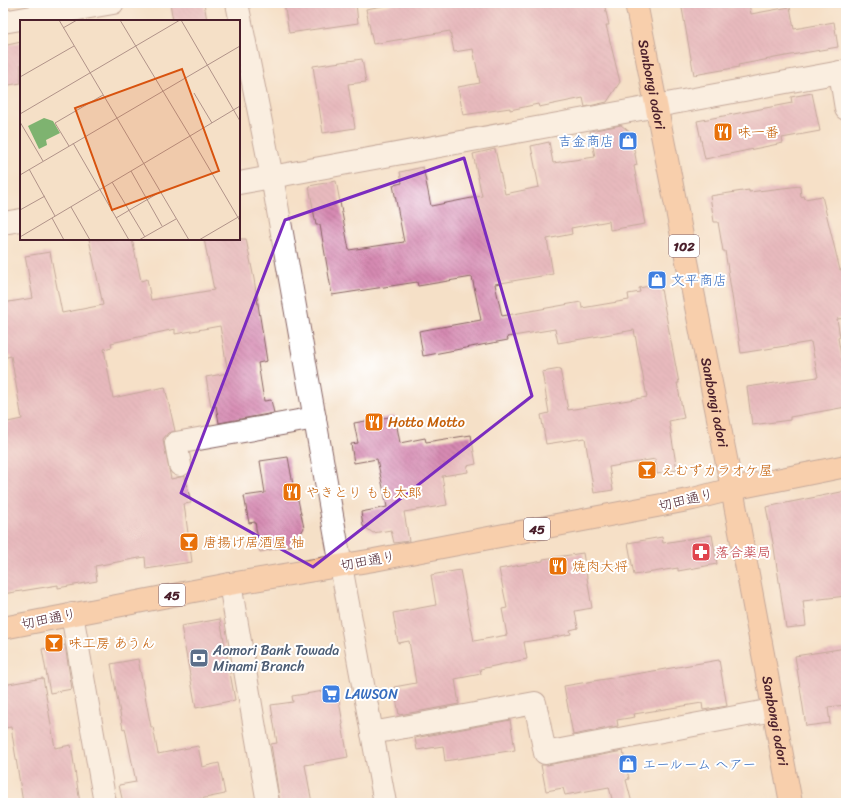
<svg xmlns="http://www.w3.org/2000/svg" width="849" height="806" viewBox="0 0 849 806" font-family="Sriracha,'Klee One',sans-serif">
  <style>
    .building { fill: url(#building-back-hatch) }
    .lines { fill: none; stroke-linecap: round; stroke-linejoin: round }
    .minor-casing { stroke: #866362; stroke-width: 24 }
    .major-casing { stroke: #866362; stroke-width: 24 }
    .highway-casing { stroke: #866362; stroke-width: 24 }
    .minor { stroke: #fff; stroke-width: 22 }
    .major { stroke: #fbbb8d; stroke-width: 22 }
    .highway { stroke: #fbbb8d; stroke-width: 22 }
    .marked { fill: none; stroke: #7b2cbf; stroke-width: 3; stroke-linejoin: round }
    .labels { text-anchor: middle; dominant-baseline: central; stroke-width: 4; stroke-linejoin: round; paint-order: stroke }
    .shield { fill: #fff; stroke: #80626b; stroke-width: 1 }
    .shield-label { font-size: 13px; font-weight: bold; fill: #4a1f2b }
    .street-label { font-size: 14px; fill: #4a1f2b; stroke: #fff }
    .food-label { font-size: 14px; fill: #c56008; stroke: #fff; text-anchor: start }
    .shop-label { font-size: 14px; fill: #366cbe; stroke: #fff; text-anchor: start }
    .health-label { font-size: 14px; fill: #be3a42; stroke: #fff; text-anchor: start }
    .service-label { font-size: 14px; fill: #4e5e75; stroke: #fff; text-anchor: start }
    .inset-road { fill: none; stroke: #b19389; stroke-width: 1 }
    .view { fill: #d8530f; fill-opacity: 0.15; stroke: #d8530f; stroke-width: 2 }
    .inset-edge { fill: none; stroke: #4a1f2b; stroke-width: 2 }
  </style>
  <defs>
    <pattern id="building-back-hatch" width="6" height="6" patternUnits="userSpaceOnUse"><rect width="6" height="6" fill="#d68ab2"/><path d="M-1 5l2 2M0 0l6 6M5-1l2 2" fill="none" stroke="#b07091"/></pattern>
  </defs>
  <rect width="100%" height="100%" fill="#fff"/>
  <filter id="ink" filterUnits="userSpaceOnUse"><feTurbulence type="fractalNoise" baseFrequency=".025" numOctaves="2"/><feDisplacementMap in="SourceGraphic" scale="8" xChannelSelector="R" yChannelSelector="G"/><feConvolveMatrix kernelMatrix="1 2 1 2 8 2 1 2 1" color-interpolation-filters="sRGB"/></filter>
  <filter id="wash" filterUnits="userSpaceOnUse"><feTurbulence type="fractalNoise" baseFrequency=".012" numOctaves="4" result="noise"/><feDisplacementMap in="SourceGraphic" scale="16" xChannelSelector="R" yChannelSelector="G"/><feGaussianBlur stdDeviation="0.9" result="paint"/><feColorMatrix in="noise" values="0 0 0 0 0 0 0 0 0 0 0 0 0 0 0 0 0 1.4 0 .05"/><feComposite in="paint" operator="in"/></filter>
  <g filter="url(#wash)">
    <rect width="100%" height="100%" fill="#f5e0c7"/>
    <g id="blocks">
      <g class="building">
        <polygon points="170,3 204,3 207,21 173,21"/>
        <polygon points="284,3 356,3 358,23 289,33"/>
        <polygon points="399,3 604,3 609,25 606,25 620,82 607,102 585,107 583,98 539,107 538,104 510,110 510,108 463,115 458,87 480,83 473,49 454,52 450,31 373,44 366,9"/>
        <polygon points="681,3 727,3 728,8 749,4 751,14 790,7 794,29 834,22 838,47 780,57 738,65 739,67 694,75"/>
        <polygon points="21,42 21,83 3,86 3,46"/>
        <polygon points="362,59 366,82 348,84 355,128 323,133 313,66"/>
        <polygon points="812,93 820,131 782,138 783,143 705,159 697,121 792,103 791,97"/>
        <polygon points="621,125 631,133 637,165 634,166 645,224 610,230 609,221 571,228 572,234 547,239 553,274 495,284 502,316 581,302 582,308 629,300 628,294 640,292 639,288 660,284 679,383 677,383 684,418 669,421 677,470 657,474 655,459 609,467 613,490 594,493 585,438 546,444 541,415 549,413 542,372 560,369 568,410 647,397 634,330 558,343 555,329 507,337 508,340 423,356 419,331 481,320 472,277 418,286 417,282 332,295 320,225 316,225 309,186 336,181 349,250 404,242 393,185 402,183 400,172 423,167 431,206 482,196 473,154 495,149 505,194 539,187 531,146 549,142 553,163 595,157 590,131"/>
        <polygon points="800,186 801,197 804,196 805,199 822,196 840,270 846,269 846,294 842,295 846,318 837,319 840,337 838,338 846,383 846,407 790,417 790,420 752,425 747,387 818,377 811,342 741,353 725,251 723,251 718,222 714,222 710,196 749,190 749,192"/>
        <polygon points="89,239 132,239 141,281 147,279 151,300 214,290 204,239 246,239 254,279 267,361 258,363 264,401 271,400 274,413 219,423 216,406 211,407 206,377 228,373 220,326 175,334 175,329 111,343 112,347 104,349 113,398 165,387 175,431 168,433 163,439 164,445 171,479 185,476 191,503 184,504 192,562 146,569 145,557 95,566 97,581 58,588 58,585 3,594 3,423 22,419 11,356 3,358 3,303 33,298 25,256 50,252 62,313 103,305"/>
        <polygon points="395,416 400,443 425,438 426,442 471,435 476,464 467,466 468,472 442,476 447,505 404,512 409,541 394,543 391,530 373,533 363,526 361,512 387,507 377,459 354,463 351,444 358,443 354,423"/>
        <polygon points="288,457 295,496 297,495 304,528 294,545 260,552 255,522 249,523 244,496 265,493 260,461"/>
        <polygon points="846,491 846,596 803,601 806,626 786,628 774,548 766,507"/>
        <polygon points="712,535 717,564 678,571 678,568 634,575 628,543 662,537 663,543"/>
        <polygon points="583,553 592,608 575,611 578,628 570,630 571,634 524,642 527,659 480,669 481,674 455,679 459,704 399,715 394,687 416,683 409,641 398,643 393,613 436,605 431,575 460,570 474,641 507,635 502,609 507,608 499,569 543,561 543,559"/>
        <polygon points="220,619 235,700 196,708 181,626"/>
        <polygon points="65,645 72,689 50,693 42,649"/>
        <polygon points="846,648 846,705 828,707 830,723 806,726 795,656"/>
        <polygon points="138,659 151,727 153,727 158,754 198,746 202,767 219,763 225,794 180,803 123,803 119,785 136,782 125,728 123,729 111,664"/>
        <polygon points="719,660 727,706 703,710 702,703 634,714 635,717 617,720 618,726 573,735 564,686"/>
        <polygon points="43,678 55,748 71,745 80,803 23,803 11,727 5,728 3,715 3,685"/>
        <polygon points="337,689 343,724 342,725 348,757 305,765 312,803 280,803 271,744 277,743 271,705 293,702 292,696"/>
        <polygon points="510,720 515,750 445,761 443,746 417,750 415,738"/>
        <polygon points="623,751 629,779 626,780 632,803 613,803 609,787 565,795 563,788 546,791 541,765 547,765"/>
      </g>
    </g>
  </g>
  <g filter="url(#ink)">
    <use href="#blocks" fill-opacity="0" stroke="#866362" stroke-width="1"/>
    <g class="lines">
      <g class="minor-casing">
        <g id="minor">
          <polyline points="237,3 272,177 341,566 385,803"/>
          <polyline points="3,22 113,3"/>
          <polyline points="840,72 846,109"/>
          <polyline points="239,183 846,71"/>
          <polyline points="3,223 21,220"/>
          <polyline points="180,465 176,443 315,418"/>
          <polyline points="230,584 268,803"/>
          <polyline points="72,614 105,803"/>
          <polyline points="372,733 535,703 545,753 773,710"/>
        </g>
      </g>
      <g class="major-casing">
        <g id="major">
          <path id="s1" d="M3 628 230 584 374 560 693 499 732 489 791 803"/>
        </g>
      </g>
      <g class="highway-casing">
        <g id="highway">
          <path id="s2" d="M636 3 732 489 846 466"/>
        </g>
      </g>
      <use href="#minor" class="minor"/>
      <use href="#major" class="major"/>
      <use href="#highway" class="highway"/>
    </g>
  </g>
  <path d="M0 0H849V806H0ZM464 158 532 396 313 567 181 493 285 220Z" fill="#f5e0c7" fill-opacity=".55" fill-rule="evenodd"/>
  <path class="marked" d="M464 158 532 396 313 567 181 493 285 220Z"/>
  <defs>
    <g id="restaurant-square" transform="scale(1)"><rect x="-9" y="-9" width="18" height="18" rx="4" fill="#e8710a" stroke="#fff"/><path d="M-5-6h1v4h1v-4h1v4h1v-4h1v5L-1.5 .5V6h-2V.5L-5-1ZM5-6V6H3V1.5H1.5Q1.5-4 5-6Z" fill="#fff"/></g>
    <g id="shop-square" transform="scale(1)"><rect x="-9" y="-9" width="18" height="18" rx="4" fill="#3f7fe0" stroke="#fff"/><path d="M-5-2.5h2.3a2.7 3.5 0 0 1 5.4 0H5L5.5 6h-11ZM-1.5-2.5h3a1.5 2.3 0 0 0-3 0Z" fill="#fff"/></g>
    <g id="bar-square" transform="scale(1)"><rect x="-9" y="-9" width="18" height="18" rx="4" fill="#e8710a" stroke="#fff"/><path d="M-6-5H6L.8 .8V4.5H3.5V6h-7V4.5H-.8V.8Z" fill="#fff"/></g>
    <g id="pharmacy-square" transform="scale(1)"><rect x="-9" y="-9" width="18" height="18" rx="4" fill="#e0444e" stroke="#fff"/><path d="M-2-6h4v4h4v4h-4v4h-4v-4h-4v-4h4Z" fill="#fff"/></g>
    <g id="bank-square" transform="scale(1)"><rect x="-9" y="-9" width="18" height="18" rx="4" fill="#5c6f8a" stroke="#fff"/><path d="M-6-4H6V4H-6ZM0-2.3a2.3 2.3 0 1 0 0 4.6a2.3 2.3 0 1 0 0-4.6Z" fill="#fff"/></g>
    <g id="supermarket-square" transform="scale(1)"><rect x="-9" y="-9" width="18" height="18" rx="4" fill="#3f7fe0" stroke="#fff"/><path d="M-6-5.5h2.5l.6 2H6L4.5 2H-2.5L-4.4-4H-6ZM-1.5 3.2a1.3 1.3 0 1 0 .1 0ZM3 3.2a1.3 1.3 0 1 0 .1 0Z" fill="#fff"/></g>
  </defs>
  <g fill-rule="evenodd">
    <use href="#restaurant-square" x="723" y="132"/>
    <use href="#shop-square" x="628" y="141"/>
    <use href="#shop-square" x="657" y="280"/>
    <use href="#restaurant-square" x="374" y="422"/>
    <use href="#bar-square" x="647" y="470"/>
    <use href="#restaurant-square" x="292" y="492"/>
    <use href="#bar-square" x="189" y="542"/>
    <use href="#pharmacy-square" x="701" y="552"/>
    <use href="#restaurant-square" x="558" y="566"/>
    <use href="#bar-square" x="54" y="643"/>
    <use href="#bank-square" x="199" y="658"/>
    <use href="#supermarket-square" x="331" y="694"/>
    <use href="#shop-square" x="628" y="764"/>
  </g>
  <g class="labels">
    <g class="shield">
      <rect x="669" y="235" width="30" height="22" rx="3"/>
      <rect x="524" y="518" width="26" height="22" rx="3"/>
      <rect x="159" y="584" width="26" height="22" rx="3"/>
    </g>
    <g class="shield-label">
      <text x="684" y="246">102</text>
      <text x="537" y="529">45</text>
      <text x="172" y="595">45</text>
    </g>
    <g class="street-label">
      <text stroke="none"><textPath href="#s2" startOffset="83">Sanbongi odori</textPath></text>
      <text stroke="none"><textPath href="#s2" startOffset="407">Sanbongi odori</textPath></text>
      <text transform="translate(686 500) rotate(-13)">切田通り</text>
      <text transform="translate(368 561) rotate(-10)">切田通り</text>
      <text transform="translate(49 619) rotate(-11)">切田通り</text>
      <text stroke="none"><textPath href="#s1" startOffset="978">Sanbongi odori</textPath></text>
    </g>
    <g class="food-label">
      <text x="737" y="132">味一番</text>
      <text x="388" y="422">Hotto Motto</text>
      <text x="661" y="470">えむずカラオケ屋</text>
      <text x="306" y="492">やきとり もも太郎</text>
      <text x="203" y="542">唐揚げ居酒屋 柚</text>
      <text x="572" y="566">焼肉大将</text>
      <text x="68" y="643">味工房 あうん</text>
    </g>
    <g class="shop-label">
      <text x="614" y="141" text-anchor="end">吉金商店</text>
      <text x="671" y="280">文平商店</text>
      <text x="345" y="694">LAWSON</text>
      <text x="642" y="764">エールーム ヘアー</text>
    </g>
    <g class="health-label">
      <text x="715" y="552">落合薬局</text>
    </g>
    <g class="service-label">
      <text x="213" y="650">Aomori Bank Towada<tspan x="213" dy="16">Minami Branch</tspan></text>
    </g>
  </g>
  <g transform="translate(20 20)">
    <rect width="220" height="220" fill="#f5e0c7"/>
    <path d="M24 98 33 101 40 113 26 120 27 125 19 129 8 106Z" fill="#7eb370"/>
    <path class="inset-road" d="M39 0 169 220M100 0 170 116 220 86M161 0 220 101M43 8 57 0M0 57 54 26M174 73 192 103M0 94 160 0M0 102 23 141M53 123 109 220M49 126 35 103 83 75M9 149 35 196M111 151 142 206M0 155 220 26M92 162 125 217M51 187 70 220M0 190 25 176M32 198 44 220M96 198 140 172M0 217 170 116 220 201M119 220 156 199M179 220 220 196"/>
    <path class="view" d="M162 49 199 151 92 190 55 88Z"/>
    <rect width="220" height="220" class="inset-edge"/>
  </g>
  <rect width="849" height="806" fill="none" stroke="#fff" stroke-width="16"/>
</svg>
